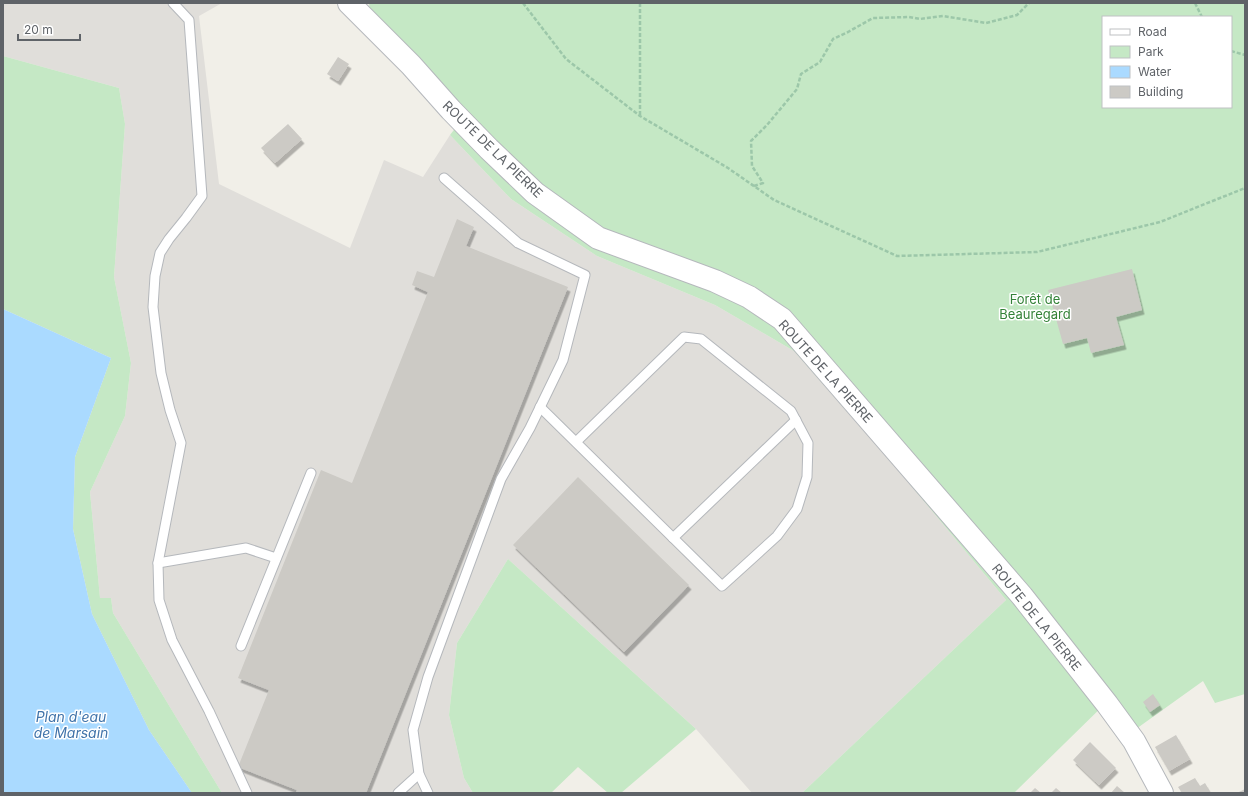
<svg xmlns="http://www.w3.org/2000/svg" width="1248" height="796" viewBox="0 0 1248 796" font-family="Inter,sans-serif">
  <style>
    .industrial { fill: #e0deda }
    .green { fill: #c5e8c5; fill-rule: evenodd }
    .water { fill: #aadaff }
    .building { fill: #cccac5; filter: url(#shadow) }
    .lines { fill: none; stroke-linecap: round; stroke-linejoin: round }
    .service-casing { stroke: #b5b8bc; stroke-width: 11 }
    .tertiary-casing { stroke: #b5b8bc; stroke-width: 24 }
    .path { stroke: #9cc7a9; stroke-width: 2.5; stroke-dasharray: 4 2; stroke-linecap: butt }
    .service { stroke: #fff; stroke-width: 9 }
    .tertiary { stroke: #fff; stroke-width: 22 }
    .labels { text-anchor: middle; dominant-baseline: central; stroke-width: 3; stroke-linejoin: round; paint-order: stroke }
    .street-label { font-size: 13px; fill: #5f6368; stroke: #fff }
    .park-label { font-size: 13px; fill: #348238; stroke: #fff }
    .water-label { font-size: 14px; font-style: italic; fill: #4174aa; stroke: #fff }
  </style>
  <defs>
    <filter id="shadow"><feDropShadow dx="2.5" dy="4.5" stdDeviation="0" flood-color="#0004"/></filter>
  </defs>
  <rect width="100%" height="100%" fill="#f1efe8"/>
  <polygon class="industrial" points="3,3 222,3 199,16 219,184 350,248 384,160 423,177 450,135 511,199 597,256 715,305 794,351 888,458 1006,600 802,793 752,793 696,729 508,559 457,643 449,715 464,778 473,793 222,793 113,613 111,598 100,598 90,492 125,416 131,363 114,277 125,124 119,88 3,56"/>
  <g class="green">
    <path d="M369 3H1245V694L1215 703 1203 681 1136 729 1114 695 1014 793H802L1006 600 888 458 794 351 715 305 597 256 511 199 450 135 466 114 370 11ZM1103 17H1231V107H1103Z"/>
    <polygon points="3,56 119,88 125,124 114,277 131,363 125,416 90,492 100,598 111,598 113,613 222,793 192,793 149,730 92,614 73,529 75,457 111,358 3,309"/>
    <polygon points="508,559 696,729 621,793 608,793 578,767 551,793 473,793 464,778 449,715 457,643"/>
  </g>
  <polygon class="water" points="3,309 111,358 75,457 73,529 92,614 149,730 192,793 3,793"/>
  <g class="building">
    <polygon points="338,57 349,64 338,81 327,74"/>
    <polygon points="288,124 302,139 275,163 261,148"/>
    <polygon points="457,219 474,227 466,246 568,287 366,793 296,793 297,790 238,767 269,690 238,678 321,470 352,483 428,292 412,285 417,271 434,277"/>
    <polygon points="1132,269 1142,310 1116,317 1124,345 1091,353 1087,338 1063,344 1048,290"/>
    <polygon points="578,477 689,585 624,652 513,545"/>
    <polygon points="1153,694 1160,705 1150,712 1143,702"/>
    <polygon points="1176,735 1190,759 1169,771 1155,747"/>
    <polygon points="1090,742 1116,768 1099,785 1073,760"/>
    <polygon points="1195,778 1200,786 1205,783 1211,793 1182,793 1178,787"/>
    <polygon points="1117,786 1125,793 1111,793"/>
    <polygon points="1035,788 1041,793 1030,793"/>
    <polygon points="1056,788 1062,793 1051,793"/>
    <polygon points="1245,789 1245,793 1237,793"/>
  </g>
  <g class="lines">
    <g class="service-casing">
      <g id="service">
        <polyline points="173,3 189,20 202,196 186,218 169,239 160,253 155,276 153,307 161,373 170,410 181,443 158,563 159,600 172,640 209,711 247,793"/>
        <polyline points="540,407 722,586 777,536 797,509 807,477 808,443 791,411 701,339 684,337 576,442"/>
        <polyline points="673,538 796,420"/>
        <polyline points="158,563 246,548 276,558"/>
        <polyline points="241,646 311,473"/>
        <polyline points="398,793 419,774"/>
        <polyline points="428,793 419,774 413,730 428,677 501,479 530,428 563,360 585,275 518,243 444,178"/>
      </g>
    </g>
    <g class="tertiary-casing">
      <polyline id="tertiary" points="349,3 411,65 451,110 489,149 535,193 598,238 715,281 749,297 782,319 1022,596 1107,704 1134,741 1162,793"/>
    </g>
    <g class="path">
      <polyline points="523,3 566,59 640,116 728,168 774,200 897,256 1037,252 1160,222 1245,188"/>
      <polyline points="640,3 640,116"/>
      <polyline points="1195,3 1202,17"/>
      <polyline points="1231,51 1245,55"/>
      <polyline points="754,186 763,183 752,166 751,141 767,125 797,89 801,74 820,62 833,39 848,32 873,18 909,17 920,19 943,16 986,23 1017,15 1029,3"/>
    </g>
    <use href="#service" class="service"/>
    <use href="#tertiary" class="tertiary"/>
  </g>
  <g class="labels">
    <g class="street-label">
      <text transform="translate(493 149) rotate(44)">ROUTE DE LA PIERRE</text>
      <text transform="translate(826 371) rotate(48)">ROUTE DE LA PIERRE</text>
      <text transform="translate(1037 617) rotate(51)">ROUTE DE LA PIERRE</text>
    </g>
    <g class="park-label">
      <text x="1035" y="299">Forêt de<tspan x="1035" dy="15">Beauregard</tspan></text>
    </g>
    <g class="water-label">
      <text x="71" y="716">Plan d'eau<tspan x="71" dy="16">de Marsain</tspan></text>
    </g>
  </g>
  <rect width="1248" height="796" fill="none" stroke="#5f6368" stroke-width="8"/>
  <rect x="1102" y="16" width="130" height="92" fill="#ffffff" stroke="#bfc1c3"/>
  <rect x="1110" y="29" width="20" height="6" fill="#ffffff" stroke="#bfc1c3"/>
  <text x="1138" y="36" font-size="12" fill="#5f6368">Road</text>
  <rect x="1110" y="46" width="20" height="12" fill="#c5e8c5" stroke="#bfc1c3"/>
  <text x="1138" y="56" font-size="12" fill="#5f6368">Park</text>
  <rect x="1110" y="66" width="20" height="12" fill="#aadaff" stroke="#bfc1c3"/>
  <text x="1138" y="76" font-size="12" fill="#5f6368">Water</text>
  <rect x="1110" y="86" width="20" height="12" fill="#cccac5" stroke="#bfc1c3"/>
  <text x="1138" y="96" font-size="12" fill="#5f6368">Building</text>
  <path d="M18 34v6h62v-6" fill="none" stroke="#5f6368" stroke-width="2"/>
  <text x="24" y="34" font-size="12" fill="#5f6368" stroke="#ffffff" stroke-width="3" paint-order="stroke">20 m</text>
</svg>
